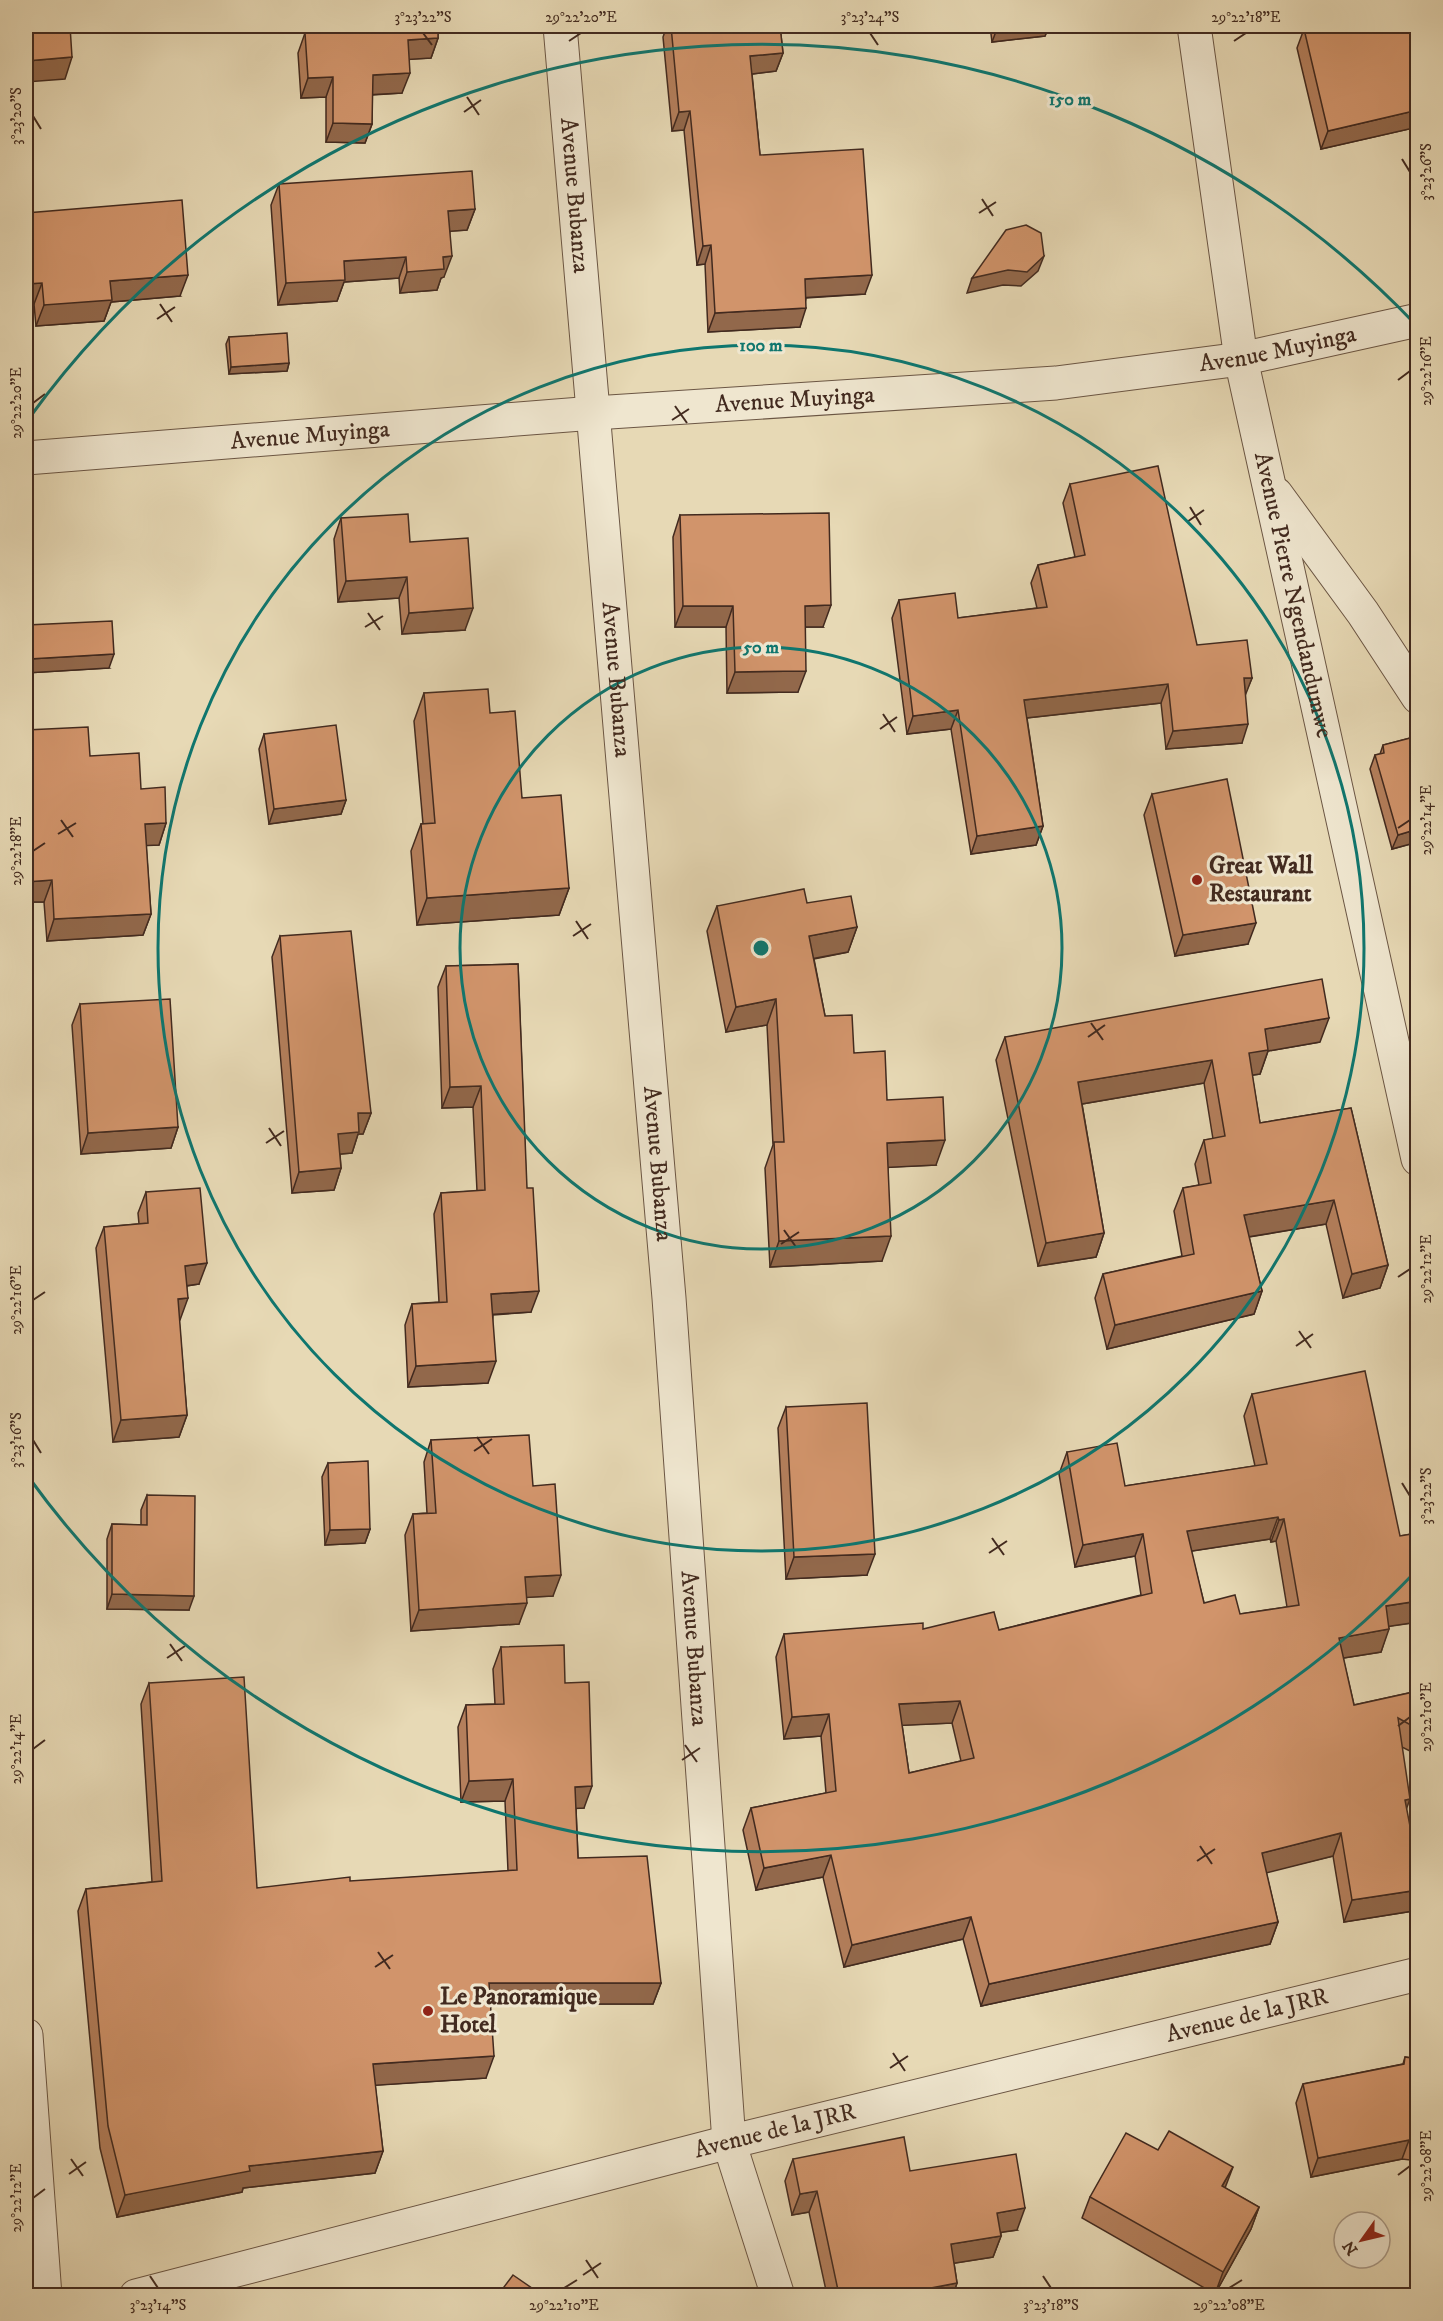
<svg xmlns="http://www.w3.org/2000/svg" width="1443" height="2321" viewBox="0 0 1443 2321" font-family="'IM FELL DW Pica',serif">
  <style>
    .lines { fill: none; stroke-linecap: round; stroke-linejoin: round }
    .minor-casing { stroke: #6b5644; stroke-width: 35 }
    .tertiary-casing { stroke: #6b5644; stroke-width: 35 }
    .minor { stroke: #efe6cf; stroke-width: 33 }
    .tertiary { stroke: #efe6cf; stroke-width: 33 }
    .wall { fill: #b47f5c; stroke: #422a1f; stroke-width: 1.5; fill-rule: evenodd }
    .shaded-wall { fill: #92684b; stroke: #422a1f; stroke-width: 1.5 }
    .building { fill: #d1946b; stroke: #422a1f; stroke-width: 1.5; fill-rule: evenodd }
    .ticks { fill: none; stroke: #422a1f; stroke-width: 2 }
    .ring { fill: none; stroke: #0f766e; stroke-width: 3 }
    .poi-dot { fill: #8f2418; stroke: #efe6cf; stroke-width: 2 }
    .labels { text-anchor: middle; dominant-baseline: central; stroke-width: 6; stroke-linejoin: round; paint-order: stroke }
    .street-label { font-size: 24px; fill: #422a1f; stroke: #efe6cf }
    .poi-label { font-size: 24px; font-weight: bold; fill: #422a1f; stroke: #efe6cf; text-anchor: start }
    .centre { fill: #0f766e; stroke: #efe6cf; stroke-width: 3 }
    .ring-label { font-size: 18px; text-anchor: middle; font-weight: bold; fill: #0f766e; stroke: #efe6cf; stroke-width: 6; stroke-linejoin: round; paint-order: stroke }
    .neatline { fill: none; stroke: #422a1f; stroke-width: 2 }
    .ticks-label { font-size: 15px; text-anchor: middle; fill: #422a1f }
  </style>
  <rect width="100%" height="100%" fill="#e7d9b5"/>
  <filter id="stains"><feTurbulence type="fractalNoise" baseFrequency=".00333" numOctaves="4"/><feColorMatrix values="0 0 0 0 .2 0 0 0 0 .09 0 0 0 0 .02 0 0 0 .5 -.17"/></filter>
  <radialGradient id="worn" r=".72"><stop offset=".6" stop-color="#630" stop-opacity="0"/><stop offset="1" stop-color="#630" stop-opacity=".3"/></radialGradient>
  <g class="lines">
    <g class="minor-casing">
      <g id="minor">
        <path id="s1" d="M560 26 669 1298 729 2142 778 2296"/>
        <path id="s2" d="M1194 26 1241 359 1418 1159"/>
        <polyline points="1276,494 1363,613 1418,697"/>
        <polyline points="26,2035 45,2296"/>
      </g>
    </g>
    <g class="tertiary-casing">
      <g id="tertiary">
        <path id="s3" d="M26 458 594 413 1056 383 1241 359 1418 320"/>
        <path id="s4" d="M136 2296 729 2142 1418 1974"/>
      </g>
    </g>
    <use href="#minor" class="minor"/>
    <use href="#tertiary" class="tertiary"/>
  </g>
  <g class="wall">
    <polygon points="328,26 438,26 438,38 431,58 409,59 402,93 372,95 372,124 365,143 326,142 326,97 301,98 298,53 305,33 328,32"/>
    <polygon points="667,26 780,26 783,53 776,71 752,74 760,155 865,294 806,298 800,327 708,332 705,264 697,265 684,130 672,131 663,37"/>
    <polygon points="990,26 1049,26 1045,36 992,42"/>
    <polygon points="1418,26 1418,127 1321,149 1297,48 1304,29"/>
    <polygon points="279,184 475,209 467,230 450,231 444,277 441,278 437,290 400,293 399,278 344,282 337,301 278,305 271,205"/>
    <polygon points="26,213 180,296 111,302 104,321 36,326 34,304 26,305"/>
    <polygon points="229,337 289,363 287,371 229,374 226,344"/>
    <polygon points="1070,484 1197,645 1252,678 1245,694 1242,743 1166,749 1161,703 1027,718 1043,826 1036,845 971,854 951,729 907,734 892,618 899,600 958,618 1037,608 1031,583 1038,565 1075,557 1063,503"/>
    <polygon points="680,515 823,627 805,627 798,692 727,693 726,627 675,627 673,537"/>
    <polygon points="341,518 410,542 465,630 402,634 399,598 338,602 334,539"/>
    <polygon points="27,625 109,668 26,673 26,629"/>
    <polygon points="424,693 490,713 522,798 569,888 559,915 417,925 411,851 421,824 423,824 414,721"/>
    <polygon points="26,730 90,756 141,789 166,823 159,845 146,845 151,914 143,935 47,941 44,902 26,902"/>
    <polygon points="264,734 346,800 341,814 269,824 259,749"/>
    <polygon points="1418,736 1418,842 1392,849 1370,769 1375,755 1380,754 1383,745"/>
    <polygon points="1152,794 1248,944 1175,956 1144,815"/>
    <polygon points="807,903 857,927 848,952 814,959 825,1016 854,1053 887,1100 936,1165 888,1167 882,1261 770,1267 765,1168 773,1145 767,1025 726,1032 707,931 717,906"/>
    <polygon points="280,936 371,1113 363,1134 358,1134 352,1153 340,1154 341,1168 334,1190 292,1193 272,957"/>
    <polygon points="518,964 531,1312 493,1315 488,1383 408,1387 405,1325 412,1304 439,1302 434,1214 441,1193 477,1191 473,1107 442,1108 438,987 446,966"/>
    <polygon points="80,1004 178,1127 171,1148 81,1154 72,1025"/>
    <polygon points="1005,1037 1320,1042 1268,1051 1260,1074 1252,1075 1260,1123 1351,1108 1388,1265 1380,1288 1343,1298 1326,1224 1249,1237 1262,1291 1254,1314 1107,1349 1095,1298 1103,1274 1182,1256 1174,1211 1183,1188 1199,1185 1195,1164 1204,1140 1213,1139 1204,1083 1082,1104 1104,1233 1096,1257 1038,1266 996,1060"/>
    <polygon points="146,1192 199,1284 187,1286 179,1320 187,1415 179,1437 113,1442 96,1248 104,1227 139,1224 138,1213"/>
    <path d="M1252 1394 1400 1536 1418 1533V1622L1389 1626 1381 1652 1343 1658 1354 1705 1418 1691V1755L1402 1747 1413 1911 1344 1922 1333 1856 1266 1872 1278 1922 1270 1944 981 2006 963 1939 844 1967 823 1877 756 1890 743 1830 751 1808 826 1793 821 1736 784 1739 776 1657 784 1634 923 1629 999 1630 1141 1595 1135 1556 1075 1567 1059 1474 1067 1452 1125 1486 1255 1466 1244 1416ZM1270 1539 1271 1542 1276 1541 1287 1607 1240 1614 1204 1603 1191 1551ZM952 1723 961 1761 909 1773 902 1725Z"/>
    <polygon points="786,1407 867,1575 786,1579 778,1428"/>
    <polygon points="431,1440 533,1486 553,1596 526,1597 519,1624 411,1631 405,1535 413,1514 427,1513 424,1462"/>
    <polygon points="328,1463 370,1529 365,1543 325,1545 322,1477"/>
    <polygon points="147,1495 189,1610 107,1609 107,1539 112,1524 141,1525 141,1510"/>
    <polygon points="501,1647 565,1683 584,1808 576,1808 578,1858 661,1983 653,2004 490,2004 486,2078 375,2085 383,2151 375,2173 243,2188 242,2192 117,2217 100,2148 78,1911 86,1889 152,1882 141,1704 149,1683 257,1888 508,1871 505,1801 461,1802 458,1727 466,1705 495,1704 493,1669"/>
    <polygon points="1405,2057 1418,2059 1418,2161 1402,2159 1311,2177 1296,2103 1303,2084 1403,2064"/>
    <polygon points="793,2159 910,2171 1017,2230 1001,2232 1001,2236 993,2257 954,2263 957,2283 953,2295 827,2295 809,2212 792,2215 785,2181"/>
    <polygon points="1225,2188 1259,2207 1251,2229 1215,2294 1082,2218 1090,2197"/>
  </g>
  <g class="shaded-wall">
    <polygon points="998,26 1049,26 1045,36 992,42"/>
    <polygon points="438,38 431,58 401,60 408,40"/>
    <polygon points="783,53 776,71 744,75 750,56"/>
    <polygon points="72,57 65,79 26,82 27,61"/>
    <polygon points="410,73 402,93 365,95 373,75"/>
    <polygon points="333,77 326,97 301,98 308,78"/>
    <polygon points="26,93 29,93 26,103"/>
    <polygon points="1418,110 1418,127 1321,149 1328,131"/>
    <polygon points="690,111 684,130 672,131 679,112"/>
    <polygon points="333,123 372,124 365,143 326,142"/>
    <polygon points="475,209 467,230 441,232 448,211"/>
    <polygon points="711,245 705,264 697,265 703,246"/>
    <polygon points="452,256 444,277 441,278 437,290 400,293 407,272 443,257"/>
    <polygon points="1044,256 1038,271 1021,286 1003,285 967,293 972,278"/>
    <polygon points="406,257 399,278 344,282 337,301 278,305 286,283 344,261"/>
    <polygon points="188,275 180,296 111,302 104,321 36,326 44,305 110,281"/>
    <polygon points="872,275 865,294 798,298 805,279"/>
    <polygon points="42,283 34,304 26,305 26,284"/>
    <polygon points="806,308 800,327 708,332 715,313"/>
    <polygon points="289,363 287,371 229,374 231,367"/>
    <polygon points="407,577 399,598 338,602 346,581"/>
    <polygon points="831,605 823,627 797,627 805,606"/>
    <polygon points="683,606 733,606 726,627 675,627"/>
    <polygon points="473,608 465,630 402,634 409,613"/>
    <polygon points="114,654 109,668 26,673 26,669 29,659"/>
    <polygon points="806,671 798,692 727,693 735,672"/>
    <polygon points="1244,678 1252,678 1245,696"/>
    <polygon points="1168,684 1161,703 1017,719 1024,700"/>
    <polygon points="958,710 951,729 907,734 913,716"/>
    <polygon points="1248,724 1242,743 1166,749 1173,731"/>
    <polygon points="346,800 341,814 269,824 274,809"/>
    <polygon points="166,823 159,845 137,846 145,824"/>
    <polygon points="1043,826 1036,845 971,854 977,836"/>
    <polygon points="1418,829 1418,842 1392,849 1398,835"/>
    <polygon points="52,880 44,902 26,902 26,882"/>
    <polygon points="569,888 559,915 417,925 427,898"/>
    <polygon points="151,914 143,935 47,941 54,919"/>
    <polygon points="1256,923 1248,944 1175,956 1183,935"/>
    <polygon points="857,927 848,952 800,961 809,936"/>
    <polygon points="776,999 767,1025 726,1032 736,1007"/>
    <polygon points="1329,1018 1320,1042 1268,1051 1260,1074 1240,1077 1249,1053 1265,1029"/>
    <polygon points="1212,1060 1204,1083 1070,1106 1078,1082"/>
    <polygon points="481,1086 473,1107 442,1108 450,1087"/>
    <polygon points="358,1113 371,1113 363,1134 358,1134 352,1153 330,1155 338,1134"/>
    <polygon points="178,1127 171,1148 81,1154 88,1133"/>
    <polygon points="945,1140 936,1165 877,1168 887,1143"/>
    <polygon points="341,1168 334,1190 292,1193 299,1172"/>
    <polygon points="1334,1200 1326,1224 1235,1239 1244,1215"/>
    <polygon points="1104,1233 1096,1257 1038,1266 1046,1243"/>
    <polygon points="891,1236 882,1261 770,1267 779,1241"/>
    <polygon points="207,1263 199,1284 177,1287 185,1266"/>
    <polygon points="1388,1265 1380,1288 1343,1298 1352,1274"/>
    <polygon points="539,1291 531,1312 483,1315 491,1294"/>
    <polygon points="1262,1291 1254,1314 1107,1349 1115,1325"/>
    <polygon points="188,1298 180,1320 170,1320 178,1299"/>
    <polygon points="496,1361 488,1383 408,1387 416,1366"/>
    <polygon points="187,1415 179,1437 113,1442 121,1420"/>
    <polygon points="1278,1517 1270,1539 1179,1553 1187,1531"/>
    <polygon points="1284,1519 1276,1541 1271,1542 1279,1520"/>
    <polygon points="370,1529 365,1543 325,1545 330,1530"/>
    <polygon points="1143,1534 1135,1556 1075,1567 1083,1545"/>
    <polygon points="875,1554 867,1575 786,1579 794,1557"/>
    <polygon points="561,1575 553,1596 517,1598 525,1577"/>
    <polygon points="112,1594 194,1596 189,1610 107,1609"/>
    <polygon points="1418,1601 1418,1622 1378,1628 1386,1606"/>
    <polygon points="527,1603 519,1624 411,1631 419,1610"/>
    <polygon points="1389,1629 1381,1652 1331,1660 1339,1638"/>
    <polygon points="960,1701 952,1723 890,1726 899,1704"/>
    <polygon points="829,1714 821,1736 784,1739 792,1717"/>
    <polygon points="513,1779 505,1801 461,1802 469,1781"/>
    <polygon points="592,1786 584,1808 567,1809 575,1787"/>
    <polygon points="1410,1799 1402,1821 1405,1800"/>
    <polygon points="1341,1833 1333,1856 1254,1876 1262,1853"/>
    <polygon points="831,1855 823,1877 756,1890 764,1868"/>
    <polygon points="1418,1890 1418,1899 1413,1911 1344,1922 1352,1900"/>
    <polygon points="971,1917 963,1939 844,1967 852,1945"/>
    <polygon points="1278,1922 1270,1944 981,2006 989,1984"/>
    <polygon points="489,1983 661,1983 653,2004 481,2004"/>
    <polygon points="494,2056 486,2078 365,2086 373,2064"/>
    <polygon points="1409,2140 1402,2159 1311,2177 1318,2158"/>
    <polygon points="383,2151 375,2173 243,2188 242,2192 117,2217 125,2195 249,2166"/>
    <polygon points="1233,2167 1225,2188 1222,2186"/>
    <polygon points="817,2191 809,2212 792,2215 800,2194"/>
    <polygon points="1259,2207 1251,2229 1215,2294 1223,2272"/>
    <polygon points="1025,2208 1017,2230 990,2234 997,2213"/>
    <polygon points="1001,2236 993,2257 943,2265 951,2244"/>
    <polygon points="957,2283 953,2295 894,2295"/>
  </g>
  <g class="building">
    <polygon points="26,26 70,26 72,57 27,61 29,93 26,93"/>
    <polygon points="336,26 438,26 438,38 408,40 410,73 373,75 372,124 333,123 333,77 308,78 305,33 337,32"/>
    <polygon points="671,26 780,26 783,53 750,56 760,155 863,149 872,275 805,279 806,308 715,313 711,245 703,246 690,111 679,112"/>
    <polygon points="1320,26 1418,26 1418,110 1328,131 1304,29"/>
    <polygon points="472,171 475,209 448,211 452,256 443,257 444,269 407,272 406,257 344,261 345,280 286,283 279,184"/>
    <polygon points="182,200 188,275 110,281 112,300 44,305 42,283 26,284 26,213"/>
    <polygon points="1026,225 1041,233 1044,256 1027,272 1008,270 972,278 1006,230"/>
    <polygon points="287,333 289,363 231,367 229,337"/>
    <polygon points="1158,466 1197,645 1247,640 1252,678 1244,678 1248,724 1173,731 1168,684 1024,700 1043,826 977,836 958,710 913,716 899,600 955,593 958,618 1047,607 1038,565 1085,555 1070,484"/>
    <polygon points="829,513 831,605 805,606 806,671 735,672 733,606 683,606 680,515"/>
    <polygon points="408,514 410,542 468,538 473,608 409,613 407,577 346,581 341,518"/>
    <polygon points="112,621 114,654 29,659 27,625"/>
    <polygon points="488,689 490,713 515,711 522,798 561,795 569,888 427,898 421,824 435,823 424,693"/>
    <polygon points="336,725 346,800 274,809 264,734"/>
    <polygon points="88,727 90,756 139,753 141,789 165,787 166,823 145,824 151,914 54,919 52,880 26,882 26,730"/>
    <polygon points="1418,736 1418,829 1398,835 1375,755 1384,753 1383,745"/>
    <polygon points="1227,779 1256,923 1183,935 1152,794"/>
    <polygon points="804,889 807,903 851,896 857,927 809,936 825,1016 852,1015 854,1053 885,1051 887,1100 943,1097 945,1140 887,1143 891,1236 779,1241 774,1142 784,1142 776,999 736,1007 717,906"/>
    <polygon points="351,931 371,1113 358,1113 359,1132 338,1134 341,1168 299,1172 280,936"/>
    <polygon points="518,964 527,1188 533,1188 539,1291 491,1294 496,1361 416,1366 412,1304 447,1302 441,1193 485,1190 481,1086 450,1087 446,966"/>
    <polygon points="1322,979 1329,1018 1265,1029 1268,1050 1249,1053 1260,1123 1351,1108 1388,1265 1352,1274 1334,1200 1244,1215 1262,1291 1115,1325 1103,1274 1194,1254 1183,1188 1211,1183 1204,1140 1225,1136 1212,1060 1078,1082 1104,1233 1046,1243 1005,1037"/>
    <polygon points="170,999 178,1127 88,1133 80,1004"/>
    <polygon points="200,1188 207,1263 185,1266 188,1298 178,1299 187,1415 121,1420 104,1227 148,1223 146,1192"/>
    <path d="M1365 1371 1400 1536 1418 1533V1601L1386 1606 1389 1629 1339 1638 1354 1705 1418 1691V1729L1398 1718 1410 1799 1405 1800 1418 1868V1890L1352 1900 1341 1833 1262 1853 1278 1922 989 1984 971 1917 852 1945 831 1855 764 1868 751 1808 836 1791 829 1714 792 1717 784 1634 923 1623V1629L994 1612 999 1630 1152 1593 1143 1534 1083 1545 1067 1452 1117 1443 1125 1486 1267 1464 1252 1394ZM1278 1517 1279 1520 1284 1519 1299 1605 1240 1614 1235 1595 1204 1603 1187 1531ZM960 1701 974 1758 909 1773 899 1704Z"/>
    <polygon points="867,1403 875,1554 794,1557 786,1407"/>
    <polygon points="529,1435 533,1486 555,1484 561,1575 525,1577 527,1603 419,1610 413,1514 436,1513 431,1440"/>
    <polygon points="368,1461 370,1529 330,1530 328,1463"/>
    <polygon points="147,1495 195,1496 194,1596 112,1594 112,1524 147,1525"/>
    <polygon points="564,1645 565,1683 589,1682 592,1786 575,1787 578,1858 647,1856 661,1983 489,1983 494,2056 373,2064 383,2151 249,2166 250,2171 125,2195 108,2126 86,1889 162,1881 149,1683 244,1677 257,1888 350,1877 350,1881 517,1870 513,1779 469,1781 466,1705 504,1704 501,1647"/>
    <polygon points="1405,2057 1418,2059 1418,2141 1409,2140 1318,2158 1303,2084 1404,2064"/>
    <polygon points="1169,2131 1233,2167 1222,2186 1259,2207 1223,2272 1090,2197 1126,2133 1158,2150"/>
    <polygon points="904,2137 910,2171 1016,2154 1025,2208 997,2213 1001,2236 951,2244 957,2283 894,2295 839,2295 817,2191 800,2194 793,2159"/>
    <polygon points="513,2275 542,2295 498,2295"/>
  </g>
  <path class="ticks" d="M423 33 432 45M870 33 878 45M569 41 581 33M1234 41 1246 33M467 97 479 115M464 112 481 100M33 116 41 129M1402 159 1410 172M982 199 993 216M979 213 996 202M160 304 172 322M157 319 175 307M1398 380 1410 371M33 403 45 394M675 406 687 423M672 420 689 409M1190 507 1201 525M1187 522 1204 510M368 613 380 630M365 627 383 616M883 714 895 732M880 729 897 717M61 820 73 837M1398 828 1410 820M58 834 76 823M33 851 45 843M576 921 588 939M573 936 591 924M1091 1023 1103 1040M1088 1037 1105 1025M269 1128 281 1146M266 1143 284 1131M784 1230 796 1247M781 1244 799 1232M1398 1277 1410 1269M33 1300 45 1292M1299 1331 1311 1348M1296 1346 1313 1334M477 1437 489 1454M33 1440 41 1453M474 1451 492 1439M1402 1483 1410 1496M992 1538 1004 1555M989 1553 1007 1541M170 1644 182 1661M167 1658 185 1646M1398 1726 1410 1717M685 1745 697 1762M33 1749 45 1740M682 1760 700 1748M1200 1846 1212 1864M1197 1861 1215 1849M378 1952 390 1969M375 1967 393 1955M893 2053 905 2071M890 2068 908 2056M71 2159 83 2176M69 2174 86 2162M1398 2175 1410 2166M33 2198 45 2189M586 2260 598 2278M583 2275 601 2263M150 2276 158 2288M1043 2276 1051 2288M564 2288 577 2280M1229 2288 1242 2280"/>
  <g class="ring">
    <circle cx="761" cy="948" r="301"/>
    <circle cx="761" cy="948" r="603"/>
    <path d="M1417 1570A904 904 0 0 1 30 1479M30 417A904 904 0 0 1 1417 326"/>
  </g>
  <g class="poi-dot">
    <circle cx="1197" cy="880" r="6"/>
    <circle cx="428" cy="2011" r="6"/>
  </g>
  <g class="labels">
    <g class="street-label">
      <text stroke="none"><textPath href="#s1" startOffset="170">Avenue Bubanza</textPath></text>
      <text stroke="none"><textPath href="#s3" startOffset="1257">Avenue Muyinga</textPath></text>
      <text stroke="none"><textPath href="#s3" startOffset="771">Avenue Muyinga</textPath></text>
      <text stroke="none"><textPath href="#s3" startOffset="285">Avenue Muyinga</textPath></text>
      <text stroke="none"><textPath href="#s2" startOffset="578">Avenue Pierre Ngendandumwe</textPath></text>
      <text stroke="none"><textPath href="#s1" startOffset="656">Avenue Bubanza</textPath></text>
      <text stroke="none"><textPath href="#s1" startOffset="1142">Avenue Bubanza</textPath></text>
      <text stroke="none"><textPath href="#s1" startOffset="1628">Avenue Bubanza</textPath></text>
      <text stroke="none"><textPath href="#s4" startOffset="1146">Avenue de la JRR</textPath></text>
      <text stroke="none"><textPath href="#s4" startOffset="660">Avenue de la JRR</textPath></text>
    </g>
    <g class="poi-label">
      <text x="1209" y="866">Great Wall<tspan x="1209" dy="28">Restaurant</tspan></text>
      <text x="440" y="1997">Le Panoramique<tspan x="440" dy="28">Hotel</tspan></text>
    </g>
  </g>
  <circle cx="761" cy="948" r="9" class="centre"/>
  <g class="ring-label">
    <text x="1070" y="105">150 m</text>
    <text x="761" y="351">100 m</text>
    <text x="761" y="653">50 m</text>
  </g>
  <rect width="1443" height="2321" fill="none" stroke="#e7d9b5" stroke-width="66"/>
  <g transform="translate(1362 2240) rotate(236)"><circle r="28" fill="#efe6cf" stroke="#aa9b89" stroke-width="1.5"/>
  <path d="M0-4.5L10 22L0 15L-10 22Z" fill="#8f2418"/>
  <text y="-9" font-size="16" font-weight="bold" text-anchor="middle" fill="#422a1f">N</text>
  </g>
  <rect x="33" y="33" width="1377" height="2255" class="neatline"/>
  <g class="ticks-label">
    <text x="423" y="22">3°23'22"S</text>
    <text x="581" y="22">29°22'20"E</text>
    <text x="870" y="22">3°23'24"S</text>
    <text x="1246" y="22">29°22'18"E</text>
    <text transform="translate(16 116) rotate(-90)" y="5">3°23'20"S</text>
    <text transform="translate(1426 172) rotate(-90)" y="5">3°23'26"S</text>
    <text transform="translate(1426 371) rotate(-90)" y="5">29°22'16"E</text>
    <text transform="translate(16 403) rotate(-90)" y="5">29°22'20"E</text>
    <text transform="translate(1426 820) rotate(-90)" y="5">29°22'14"E</text>
    <text transform="translate(16 851) rotate(-90)" y="5">29°22'18"E</text>
    <text transform="translate(1426 1269) rotate(-90)" y="5">29°22'12"E</text>
    <text transform="translate(16 1300) rotate(-90)" y="5">29°22'16"E</text>
    <text transform="translate(16 1440) rotate(-90)" y="5">3°23'16"S</text>
    <text transform="translate(1426 1496) rotate(-90)" y="5">3°23'22"S</text>
    <text transform="translate(1426 1717) rotate(-90)" y="5">29°22'10"E</text>
    <text transform="translate(16 1749) rotate(-90)" y="5">29°22'14"E</text>
    <text transform="translate(1426 2166) rotate(-90)" y="5">29°22'08"E</text>
    <text transform="translate(16 2198) rotate(-90)" y="5">29°22'12"E</text>
    <text x="158" y="2310">3°23'14"S</text>
    <text x="564" y="2310">29°22'10"E</text>
    <text x="1051" y="2310">3°23'18"S</text>
    <text x="1229" y="2310">29°22'08"E</text>
  </g>
  <rect width="100%" height="100%" filter="url(#stains)"/>
  <rect width="100%" height="100%" fill="url(#worn)"/>
</svg>
